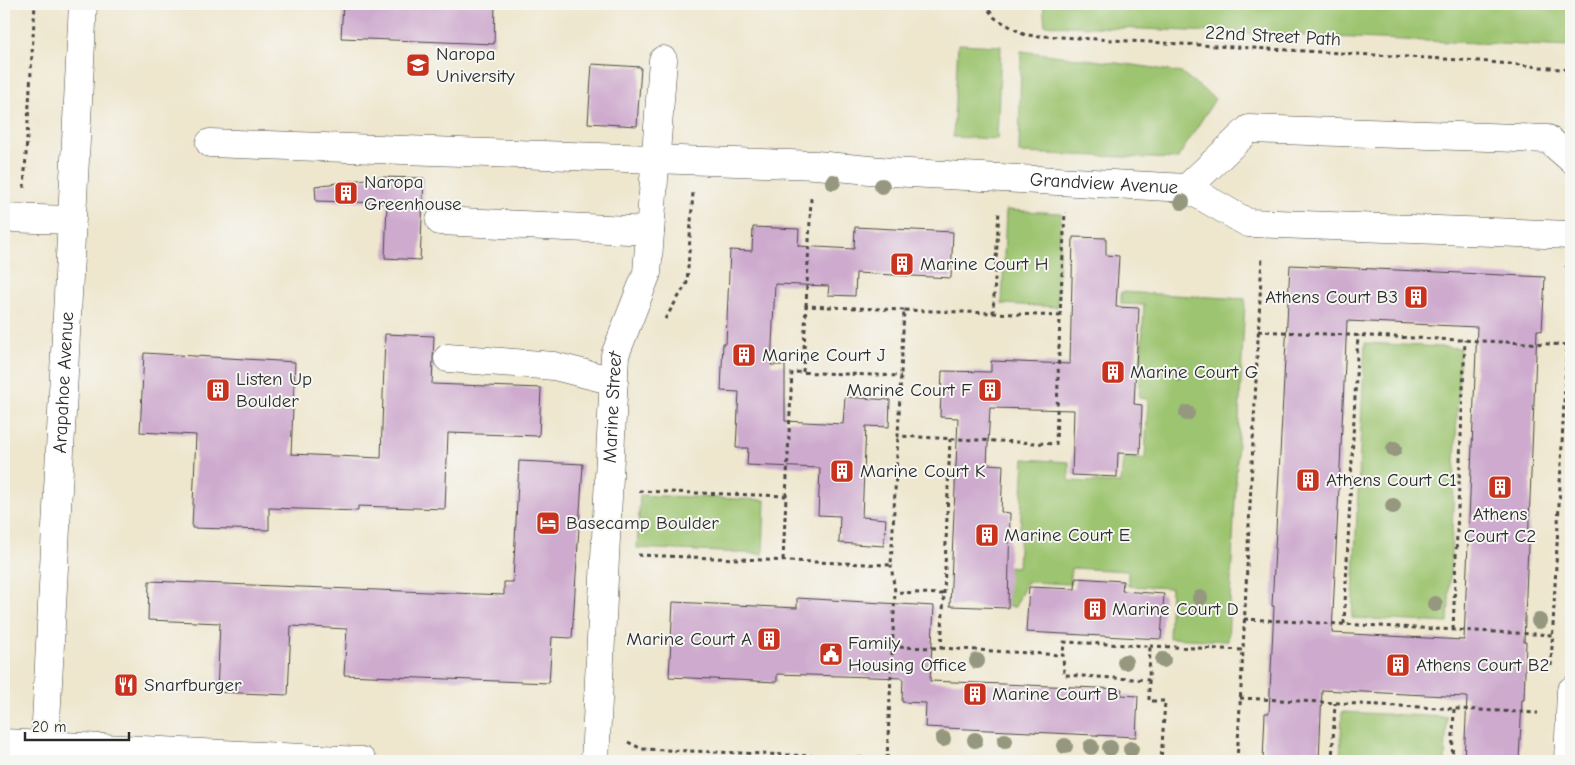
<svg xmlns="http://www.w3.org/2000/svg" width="1575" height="765" viewBox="0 0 1575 765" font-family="'Comic Neue',sans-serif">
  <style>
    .green { fill: #9dc470; stroke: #64784e }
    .building { fill: #ceaace; fill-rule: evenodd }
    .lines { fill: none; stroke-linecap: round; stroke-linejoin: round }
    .minor-casing { stroke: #484743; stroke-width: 29 }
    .major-casing { stroke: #484743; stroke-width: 29 }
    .path { stroke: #484743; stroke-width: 3; stroke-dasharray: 4 4; stroke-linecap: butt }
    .minor { stroke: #fff; stroke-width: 28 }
    .major { stroke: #fff; stroke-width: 28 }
    .tree { fill: #95987f }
    .labels { text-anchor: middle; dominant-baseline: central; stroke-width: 4; stroke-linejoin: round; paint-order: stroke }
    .street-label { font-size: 19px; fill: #2b2b2b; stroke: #f6f6f2 }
    .poi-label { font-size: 19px; fill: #2b2b2b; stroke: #f6f6f2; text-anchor: start }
  </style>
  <rect width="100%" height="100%" fill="#f6f6f2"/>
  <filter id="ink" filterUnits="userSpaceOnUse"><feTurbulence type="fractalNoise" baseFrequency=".02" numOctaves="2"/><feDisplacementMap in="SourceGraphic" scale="10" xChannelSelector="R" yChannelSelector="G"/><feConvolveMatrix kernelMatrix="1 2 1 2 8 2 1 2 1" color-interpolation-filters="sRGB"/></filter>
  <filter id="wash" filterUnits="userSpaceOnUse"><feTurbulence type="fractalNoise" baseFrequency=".0096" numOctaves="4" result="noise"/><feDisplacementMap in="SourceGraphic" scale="20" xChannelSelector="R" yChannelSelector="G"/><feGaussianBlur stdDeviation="1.12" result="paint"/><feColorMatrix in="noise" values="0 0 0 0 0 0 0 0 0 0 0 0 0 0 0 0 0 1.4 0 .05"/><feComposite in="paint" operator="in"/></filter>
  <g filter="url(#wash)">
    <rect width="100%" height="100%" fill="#eee6cd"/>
    <g class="green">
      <polygon points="1043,4 1571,4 1571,47 1045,25"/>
      <polygon points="958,44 1001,46 997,139 953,137"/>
      <polygon points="1021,51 1148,67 1182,73 1215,99 1177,159 1019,153"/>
      <polygon points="1006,210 1061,213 1057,307 1002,304"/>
      <polygon points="1121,292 1245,299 1228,641 1169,638 1171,588 1128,586 1128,571 1071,568 1070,584 1027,582 1015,607 1004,606 1006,566 1018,567 1024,459 1069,462 1069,481 1121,483 1123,458 1145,459 1148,399 1139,398 1144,305 1121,304"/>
      <polygon points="1365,343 1460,348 1448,623 1352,618"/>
      <polygon points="640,495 765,500 763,554 637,548"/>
      <polygon points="1342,712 1447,717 1445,761 1340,761"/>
    </g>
    <g id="blocks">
      <g class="building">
        <polygon points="343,4 495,4 494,44 341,38"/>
        <polygon points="592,64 641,67 637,126 588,123"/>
        <polygon points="380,177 424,178 420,260 385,258 387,203 316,201 315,186"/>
        <polygon points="753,227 799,229 798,246 854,249 855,227 953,232 951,278 856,273 855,296 828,295 829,286 775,284 771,365 785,365 785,421 843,424 845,397 890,400 889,427 866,426 862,517 886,519 884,546 839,543 840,516 818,515 820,468 747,465 748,448 736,448 739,392 721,391 723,343 726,343 730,250 752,251"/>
        <polygon points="1073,237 1106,238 1106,255 1119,256 1116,307 1139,308 1134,404 1142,405 1140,454 1118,453 1117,477 1072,475 1074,410 990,408 987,464 1003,465 1001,512 1010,513 1008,608 950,606 958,418 940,417 942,371 991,372 991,361 1070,364"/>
        <path d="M1290 265 1545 277 1542 331 1537 330 1524 642H1526L1524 700H1522L1519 761H1464L1467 697 1322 690 1319 761H1263L1265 713H1269L1274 606H1272ZM1347 321 1477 327 1464 640 1332 633Z"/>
        <polygon points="385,334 434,336 432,384 541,388 539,436 448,433 445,509 358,506 358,511 269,508 269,530 192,528 196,435 140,432 144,353 295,362 291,454 381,458"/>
        <polygon points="519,461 583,464 572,638 552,637 549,683 344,675 347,629 291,626 288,695 217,692 220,623 148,620 149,581 504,595 504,582 513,582"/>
        <polygon points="1076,578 1123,581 1122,591 1164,594 1161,639 1026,632 1029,587 1075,589"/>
        <polygon points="797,598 934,606 930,681 1122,689 1121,695 1138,696 1136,737 925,727 926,703 902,702 903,678 777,674 777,682 669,677 673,602 797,608"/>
      </g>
    </g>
  </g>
  <g filter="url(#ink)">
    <use href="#blocks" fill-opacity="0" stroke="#484743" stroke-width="1"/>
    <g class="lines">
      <g class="minor-casing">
        <g id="minor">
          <path id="s1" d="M210 143 816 165 891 172 1187 188 1248 223 1571 235"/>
          <polyline points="1187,188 1249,129 1548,139 1571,159"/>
          <polyline points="4,218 71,220"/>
          <polyline points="440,221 650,231"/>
          <polyline points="448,358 554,366 614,381"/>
          <polyline points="4,743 362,761"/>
          <path id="s2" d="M595 761 615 355 647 273 663 60"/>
          <polyline points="1568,761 1571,691"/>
        </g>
      </g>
      <g class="major-casing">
        <g id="major">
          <path id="s3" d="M44 761 83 4"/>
        </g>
      </g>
      <g class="path">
        <polyline points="984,4 995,18 1025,35 1479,61 1571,70"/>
        <polyline points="24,188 35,4"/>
        <polyline points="806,306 811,199 812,199"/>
        <polyline points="993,313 1060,316 1056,444 898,436 904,310 993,313 999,210"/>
        <polyline points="1060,316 1065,212"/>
        <polyline points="665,319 687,283 693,192"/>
        <polyline points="1258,331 1571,345"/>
        <polyline points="803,372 806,306 904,310"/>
        <polyline points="639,491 786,496"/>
        <polyline points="638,555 891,565 898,436"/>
        <polyline points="783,560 792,372 901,376"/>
        <polyline points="944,594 950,439"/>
        <polyline points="1244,619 1553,635"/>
        <polyline points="1344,624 1358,335"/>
        <polyline points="1453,629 1465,340"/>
        <polyline points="1150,646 1243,650 1262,256"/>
        <polyline points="892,647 941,648 944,594 895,592"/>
        <polyline points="941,648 1063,655 1064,675 1149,680 1150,646 1064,642 1063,655"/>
        <polyline points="1551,666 1570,282 1566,266"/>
        <polyline points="1149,680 1149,701 1165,701 1161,761"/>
        <polyline points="1240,698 1538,713"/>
        <polyline points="628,742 642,749 936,761"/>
        <polyline points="887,759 895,592 891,565"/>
        <polyline points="774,761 775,753"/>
        <polyline points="1237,761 1243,650"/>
        <polyline points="1332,761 1335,703"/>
        <polyline points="1452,761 1454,709"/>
      </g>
      <use href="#minor" class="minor"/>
      <use href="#major" class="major"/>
    </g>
    <g class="tree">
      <circle cx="833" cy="182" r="8"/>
      <circle cx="882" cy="186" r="8"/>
      <circle cx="1182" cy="202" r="8"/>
      <circle cx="1181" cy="374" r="8"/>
      <circle cx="1187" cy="413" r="8"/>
      <circle cx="1394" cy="449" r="8"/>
      <circle cx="1393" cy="506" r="8"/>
      <circle cx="1200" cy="598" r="8"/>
      <circle cx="1435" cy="604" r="8"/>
      <circle cx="1539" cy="621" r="8"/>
      <circle cx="1163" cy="660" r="8"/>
      <circle cx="977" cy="661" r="8"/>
      <circle cx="1125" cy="662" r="8"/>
      <circle cx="943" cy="739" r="8"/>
      <circle cx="975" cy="740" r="8"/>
      <circle cx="1005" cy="741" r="8"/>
      <circle cx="1065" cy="746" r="8"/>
      <circle cx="1091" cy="747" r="8"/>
      <circle cx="1110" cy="748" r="8"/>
      <circle cx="1131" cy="749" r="8"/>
    </g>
  </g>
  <defs>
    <g id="university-square" transform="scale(1.25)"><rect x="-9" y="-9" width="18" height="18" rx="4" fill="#c8321e" stroke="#f6f6f2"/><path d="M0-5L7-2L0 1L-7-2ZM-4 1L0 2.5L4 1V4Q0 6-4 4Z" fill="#fff"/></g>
    <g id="building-square" transform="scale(1.25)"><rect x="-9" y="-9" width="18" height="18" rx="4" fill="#c8321e" stroke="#f6f6f2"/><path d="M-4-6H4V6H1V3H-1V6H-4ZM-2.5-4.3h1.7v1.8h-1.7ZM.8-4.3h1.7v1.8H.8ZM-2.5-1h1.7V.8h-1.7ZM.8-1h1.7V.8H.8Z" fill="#fff"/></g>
    <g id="hotel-square" transform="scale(1.25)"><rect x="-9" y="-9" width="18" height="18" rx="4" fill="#c8321e" stroke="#f6f6f2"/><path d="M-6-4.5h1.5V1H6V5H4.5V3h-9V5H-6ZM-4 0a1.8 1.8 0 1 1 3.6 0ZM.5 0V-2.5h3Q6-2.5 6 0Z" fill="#fff"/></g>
    <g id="civic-square" transform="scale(1.25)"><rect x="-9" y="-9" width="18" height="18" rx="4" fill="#c8321e" stroke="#f6f6f2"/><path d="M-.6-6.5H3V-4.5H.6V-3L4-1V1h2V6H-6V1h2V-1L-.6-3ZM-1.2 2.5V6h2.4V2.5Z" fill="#fff"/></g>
    <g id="restaurant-square" transform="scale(1.25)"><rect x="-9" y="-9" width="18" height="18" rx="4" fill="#c8321e" stroke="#f6f6f2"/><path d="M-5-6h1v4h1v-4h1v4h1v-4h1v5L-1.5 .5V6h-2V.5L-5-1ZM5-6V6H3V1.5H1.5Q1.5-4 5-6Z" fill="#fff"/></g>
  </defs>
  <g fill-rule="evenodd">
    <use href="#university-square" x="418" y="65"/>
    <use href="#building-square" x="346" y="193"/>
    <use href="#building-square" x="902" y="264"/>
    <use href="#building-square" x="1416" y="297"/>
    <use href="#building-square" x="744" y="355"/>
    <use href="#building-square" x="1113" y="372"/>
    <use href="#building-square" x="218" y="390"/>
    <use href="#building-square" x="990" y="390"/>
    <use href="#building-square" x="842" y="471"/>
    <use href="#building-square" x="1308" y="480"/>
    <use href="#building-square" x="1500" y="487"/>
    <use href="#hotel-square" x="548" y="523"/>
    <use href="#building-square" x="987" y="535"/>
    <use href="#building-square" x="1095" y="609"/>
    <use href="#building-square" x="769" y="639"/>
    <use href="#civic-square" x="831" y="654"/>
    <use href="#building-square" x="1398" y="665"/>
    <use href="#restaurant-square" x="126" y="685"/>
    <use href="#building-square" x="975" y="694"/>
  </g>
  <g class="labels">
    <g class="street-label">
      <text transform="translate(1273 36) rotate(3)">22nd Street Path</text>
      <text stroke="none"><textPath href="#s1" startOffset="895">Grandview Avenue</textPath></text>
      <text stroke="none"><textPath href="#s3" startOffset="379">Arapahoe Avenue</textPath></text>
      <text stroke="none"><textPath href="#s2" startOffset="354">Marine Street</textPath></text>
    </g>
    <g class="poi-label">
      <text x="436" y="54">Naropa<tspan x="436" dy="22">University</tspan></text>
      <text x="364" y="182">Naropa<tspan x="364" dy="22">Greenhouse</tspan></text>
      <text x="920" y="264">Marine Court H</text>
      <text x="1398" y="297" text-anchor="end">Athens Court B3</text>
      <text x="762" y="355">Marine Court J</text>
      <text x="1130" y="372">Marine Court G</text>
      <text x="236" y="379">Listen Up<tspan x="236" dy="22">Boulder</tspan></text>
      <text x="972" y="390" text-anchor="end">Marine Court F</text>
      <text x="860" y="471">Marine Court K</text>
      <text x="1326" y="480">Athens Court C1</text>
      <text x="1500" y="514" text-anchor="middle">Athens<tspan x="1500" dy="22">Court C2</tspan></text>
      <text x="566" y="523">Basecamp Boulder</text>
      <text x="1004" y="535">Marine Court E</text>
      <text x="1112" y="609">Marine Court D</text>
      <text x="752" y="639" text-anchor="end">Marine Court A</text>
      <text x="848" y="643">Family<tspan x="848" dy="22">Housing Office</tspan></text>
      <text x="1416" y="665">Athens Court B2</text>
      <text x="144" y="685">Snarfburger</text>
      <text x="992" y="694">Marine Court B</text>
    </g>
  </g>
  <rect width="1575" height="765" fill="none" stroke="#f6f6f2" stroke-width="20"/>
  <path d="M25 732v8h104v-8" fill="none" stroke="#2b2b2b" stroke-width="2.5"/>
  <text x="32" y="732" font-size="15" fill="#2b2b2b" stroke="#f6f6f2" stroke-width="4" paint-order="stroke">20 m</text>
</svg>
